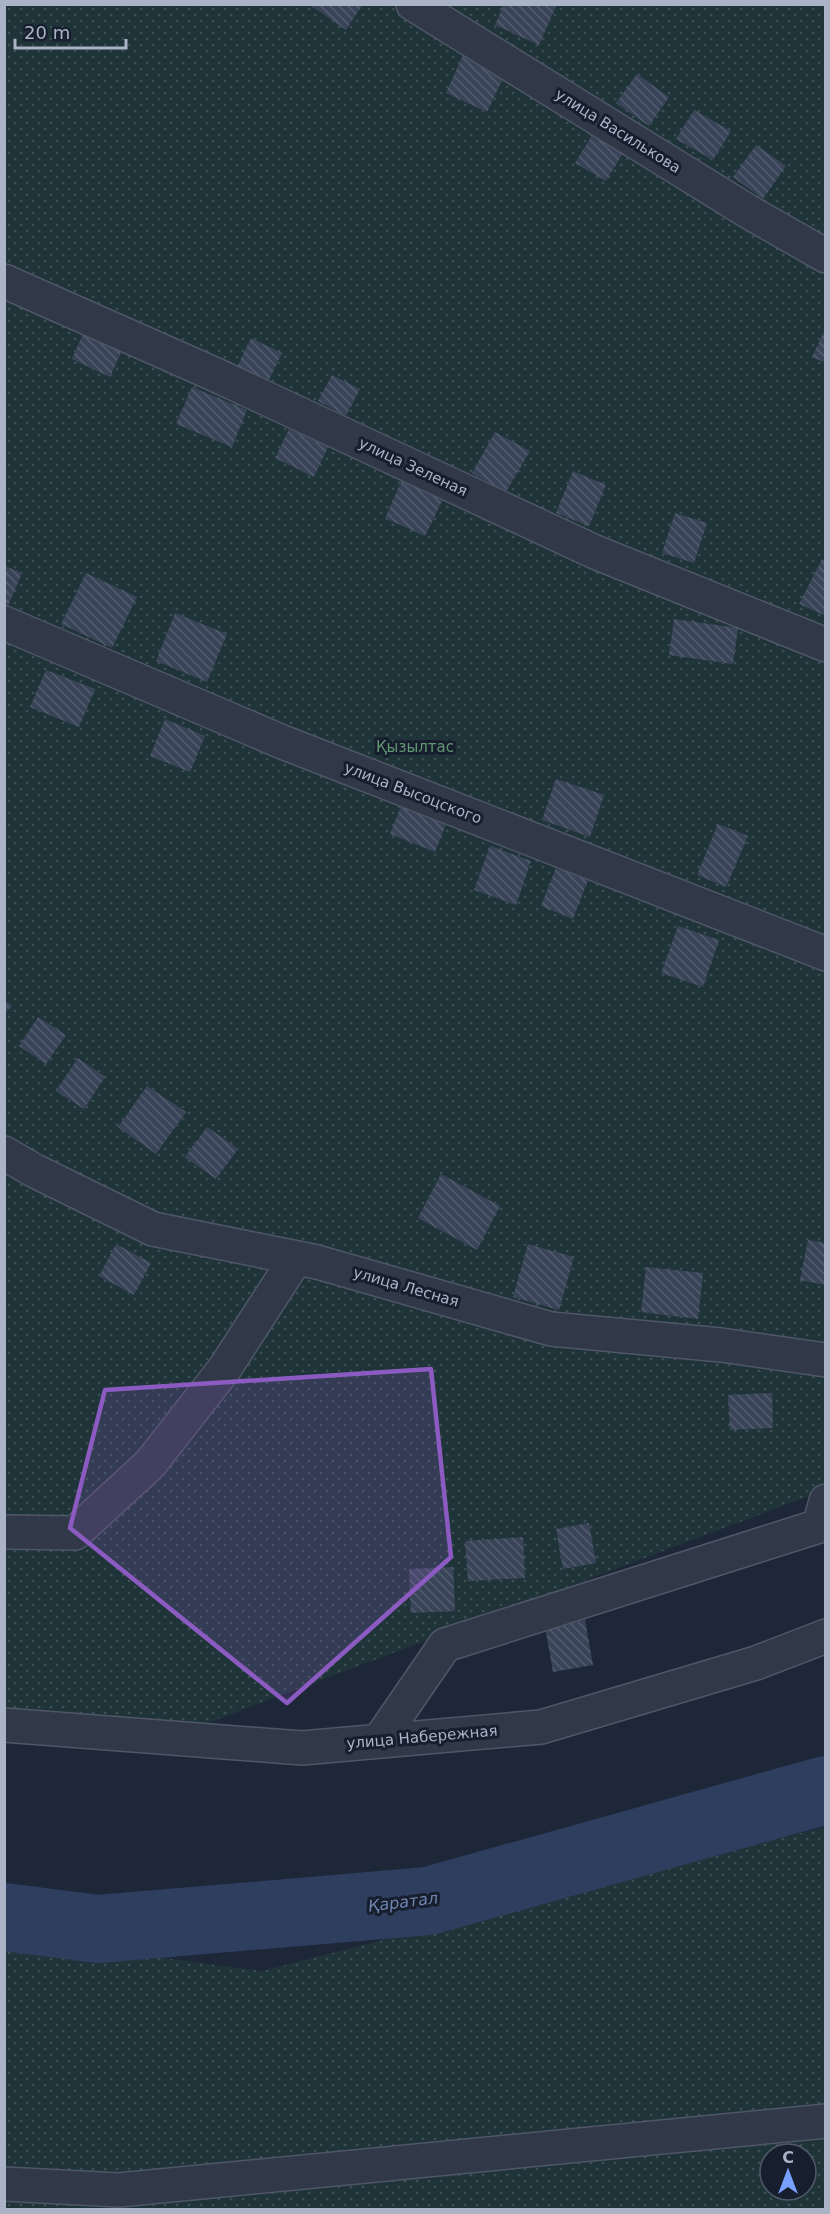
<svg xmlns="http://www.w3.org/2000/svg" width="830" height="2214" viewBox="0 0 830 2214" font-family="'DejaVu Sans',sans-serif">
  <style>
    .green { fill: url(#green-dots); fill-rule: evenodd }
    .lines { fill: none; stroke-linecap: round; stroke-linejoin: round }
    .river { stroke: #2d3e5f; stroke-width: 68 }
    .building { fill: url(#building-back-hatch) }
    .minor-casing { stroke: #4f5667; stroke-width: 36 }
    .minor { stroke: #313949; stroke-width: 33 }
    .marked { fill: #8c5bc1; fill-opacity: 0.2; stroke: #8c5bc1; stroke-width: 4.5; stroke-linejoin: round }
    .labels { text-anchor: middle; dominant-baseline: central; stroke-width: 6; stroke-linejoin: round; paint-order: stroke }
    .street-label { font-size: 15px; fill: #abb3c6; stroke: #171e2d }
    .park-label { font-size: 15px; fill: #619872; stroke: #171e2d }
    .water-label { font-size: 16px; font-style: italic; fill: #7086b2; stroke: #171e2d }
  </style>
  <defs>
    <pattern id="green-dots" width="8" height="8" patternUnits="userSpaceOnUse" patternTransform="scale(1.5)"><rect width="8" height="8" fill="#1f3439"/><path d="M2 2h.1M6 6h.1" fill="none" stroke="#3d4f54" stroke-width="1.8" stroke-linecap="round"/></pattern>
    <pattern id="building-back-hatch" width="6" height="6" patternUnits="userSpaceOnUse" patternTransform="scale(1.5)"><rect width="6" height="6" fill="#394459"/><path d="M-1 5l2 2M0 0l6 6M5-1l2 2" fill="none" stroke="#535d6f"/></pattern>
  </defs>
  <rect width="100%" height="100%" fill="#1d2738"/>
  <g class="green">
    <polygon points="4,5 825,5 825,1490 136,1750 5,1711"/>
    <path d="M825 1827V2209L5 2210V1937L262 1971ZM770 2154H806V2190H770Z"/>
  </g>
  <g class="lines">
    <polyline class="river" points="4,1917 98,1929 428,1901 826,1790"/>
  </g>
  <g class="building">
    <polygon points="309,4 363,4 346,30"/>
    <polygon points="504,4 557,4 539,45 495,25"/>
    <polygon points="463,55 505,74 487,112 446,93"/>
    <polygon points="637,74 669,97 649,126 616,103"/>
    <polygon points="694,110 731,131 713,160 676,139"/>
    <polygon points="594,132 625,150 606,181 575,163"/>
    <polygon points="756,145 786,166 763,199 733,177"/>
    <polygon points="86,327 125,344 110,377 72,359"/>
    <polygon points="826,328 826,363 812,357"/>
    <polygon points="251,338 282,353 268,382 237,367"/>
    <polygon points="332,375 360,389 346,416 318,401"/>
    <polygon points="192,387 247,410 232,447 176,424"/>
    <polygon points="289,429 328,447 314,477 275,458"/>
    <polygon points="495,432 530,451 506,492 472,473"/>
    <polygon points="573,471 606,485 589,526 556,513"/>
    <polygon points="403,478 444,497 425,536 385,518"/>
    <polygon points="675,513 707,523 694,563 662,553"/>
    <polygon points="822,559 826,561 826,616 799,604"/>
    <polygon points="5,566 22,573 8,606 5,605"/>
    <polygon points="86,573 137,597 112,648 61,624"/>
    <polygon points="175,613 227,634 207,682 156,661"/>
    <polygon points="674,619 738,628 733,664 669,655"/>
    <polygon points="46,670 95,689 79,727 30,707"/>
    <polygon points="165,719 205,736 190,772 150,756"/>
    <polygon points="556,779 604,795 590,837 542,820"/>
    <polygon points="402,804 447,822 435,852 390,834"/>
    <polygon points="718,824 748,836 726,887 697,875"/>
    <polygon points="490,846 531,861 516,905 474,890"/>
    <polygon points="556,868 588,880 573,919 541,906"/>
    <polygon points="678,926 719,940 703,987 661,973"/>
    <polygon points="4,1000 12,1006 4,1014"/>
    <polygon points="38,1017 66,1035 46,1064 19,1046"/>
    <polygon points="78,1058 105,1077 84,1109 56,1091"/>
    <polygon points="147,1086 186,1112 156,1154 118,1127"/>
    <polygon points="207,1127 238,1149 216,1179 185,1157"/>
    <polygon points="441,1174 500,1206 477,1250 418,1218"/>
    <polygon points="808,1240 826,1243 826,1285 800,1280"/>
    <polygon points="116,1244 151,1263 134,1295 99,1276"/>
    <polygon points="528,1244 574,1257 559,1310 513,1297"/>
    <polygon points="646,1267 703,1273 698,1319 641,1312"/>
    <polygon points="772,1393 773,1428 730,1430 728,1395"/>
    <polygon points="589,1523 596,1563 563,1569 556,1529"/>
    <polygon points="523,1537 525,1578 468,1581 465,1541"/>
    <polygon points="453,1567 455,1611 411,1613 409,1569"/>
    <polygon points="585,1620 593,1665 553,1672 545,1627"/>
  </g>
  <g class="lines">
    <g class="minor-casing">
      <g id="minor">
        <polyline points="413,4 749,212 826,256"/>
        <polyline points="4,281 216,375 595,552 826,645"/>
        <polyline points="4,623 280,741 826,954"/>
        <polyline points="4,1153 35,1171 153,1229 317,1262 551,1329 721,1345 826,1360"/>
        <polyline points="4,1532 75,1533 150,1464 225,1368 296,1258"/>
        <polyline points="4,1725 302,1748 541,1727 756,1663 826,1636"/>
        <polyline points="379,1741 445,1645 819,1526 826,1501"/>
        <polyline points="4,2184 119,2190 826,2121"/>
      </g>
    </g>
    <use href="#minor" class="minor"/>
  </g>
  <path class="marked" d="M431 1369 451 1557 287 1703 70 1528 105 1390Z"/>
  <g class="labels">
    <g class="street-label">
      <text transform="translate(618 131) rotate(32)">улица Василькова</text>
      <text transform="translate(413 467) rotate(25)">улица Зеленая</text>
      <text transform="translate(413 793) rotate(21)">улица Высоцского</text>
      <text transform="translate(406 1287) rotate(16)">улица Лесная</text>
      <text transform="translate(422 1737) rotate(-5)">улица Набережная</text>
    </g>
    <g class="park-label">
      <text x="415" y="747">Қызылтас</text>
    </g>
    <g class="water-label">
      <text transform="translate(403 1902) rotate(-7)">Қаратал</text>
    </g>
  </g>
  <rect width="830" height="2214" fill="none" stroke="#abb3c6" stroke-width="12"/>
  <g transform="translate(788 2172)"><circle r="28" fill="#171e2d" stroke="#525a6a" stroke-width="1.5"/>
  <path d="M0-4.5L10 22L0 15L-10 22Z" fill="#77a0ff"/>
  <text y="-9" font-size="16" font-weight="bold" text-anchor="middle" fill="#abb3c6">С</text>
  </g>
  <path d="M15 39v9h111v-9" fill="none" stroke="#abb3c6" stroke-width="3"/>
  <text x="24" y="39" font-size="18" fill="#abb3c6" stroke="#171e2d" stroke-width="4.5" paint-order="stroke">20 m</text>
</svg>
